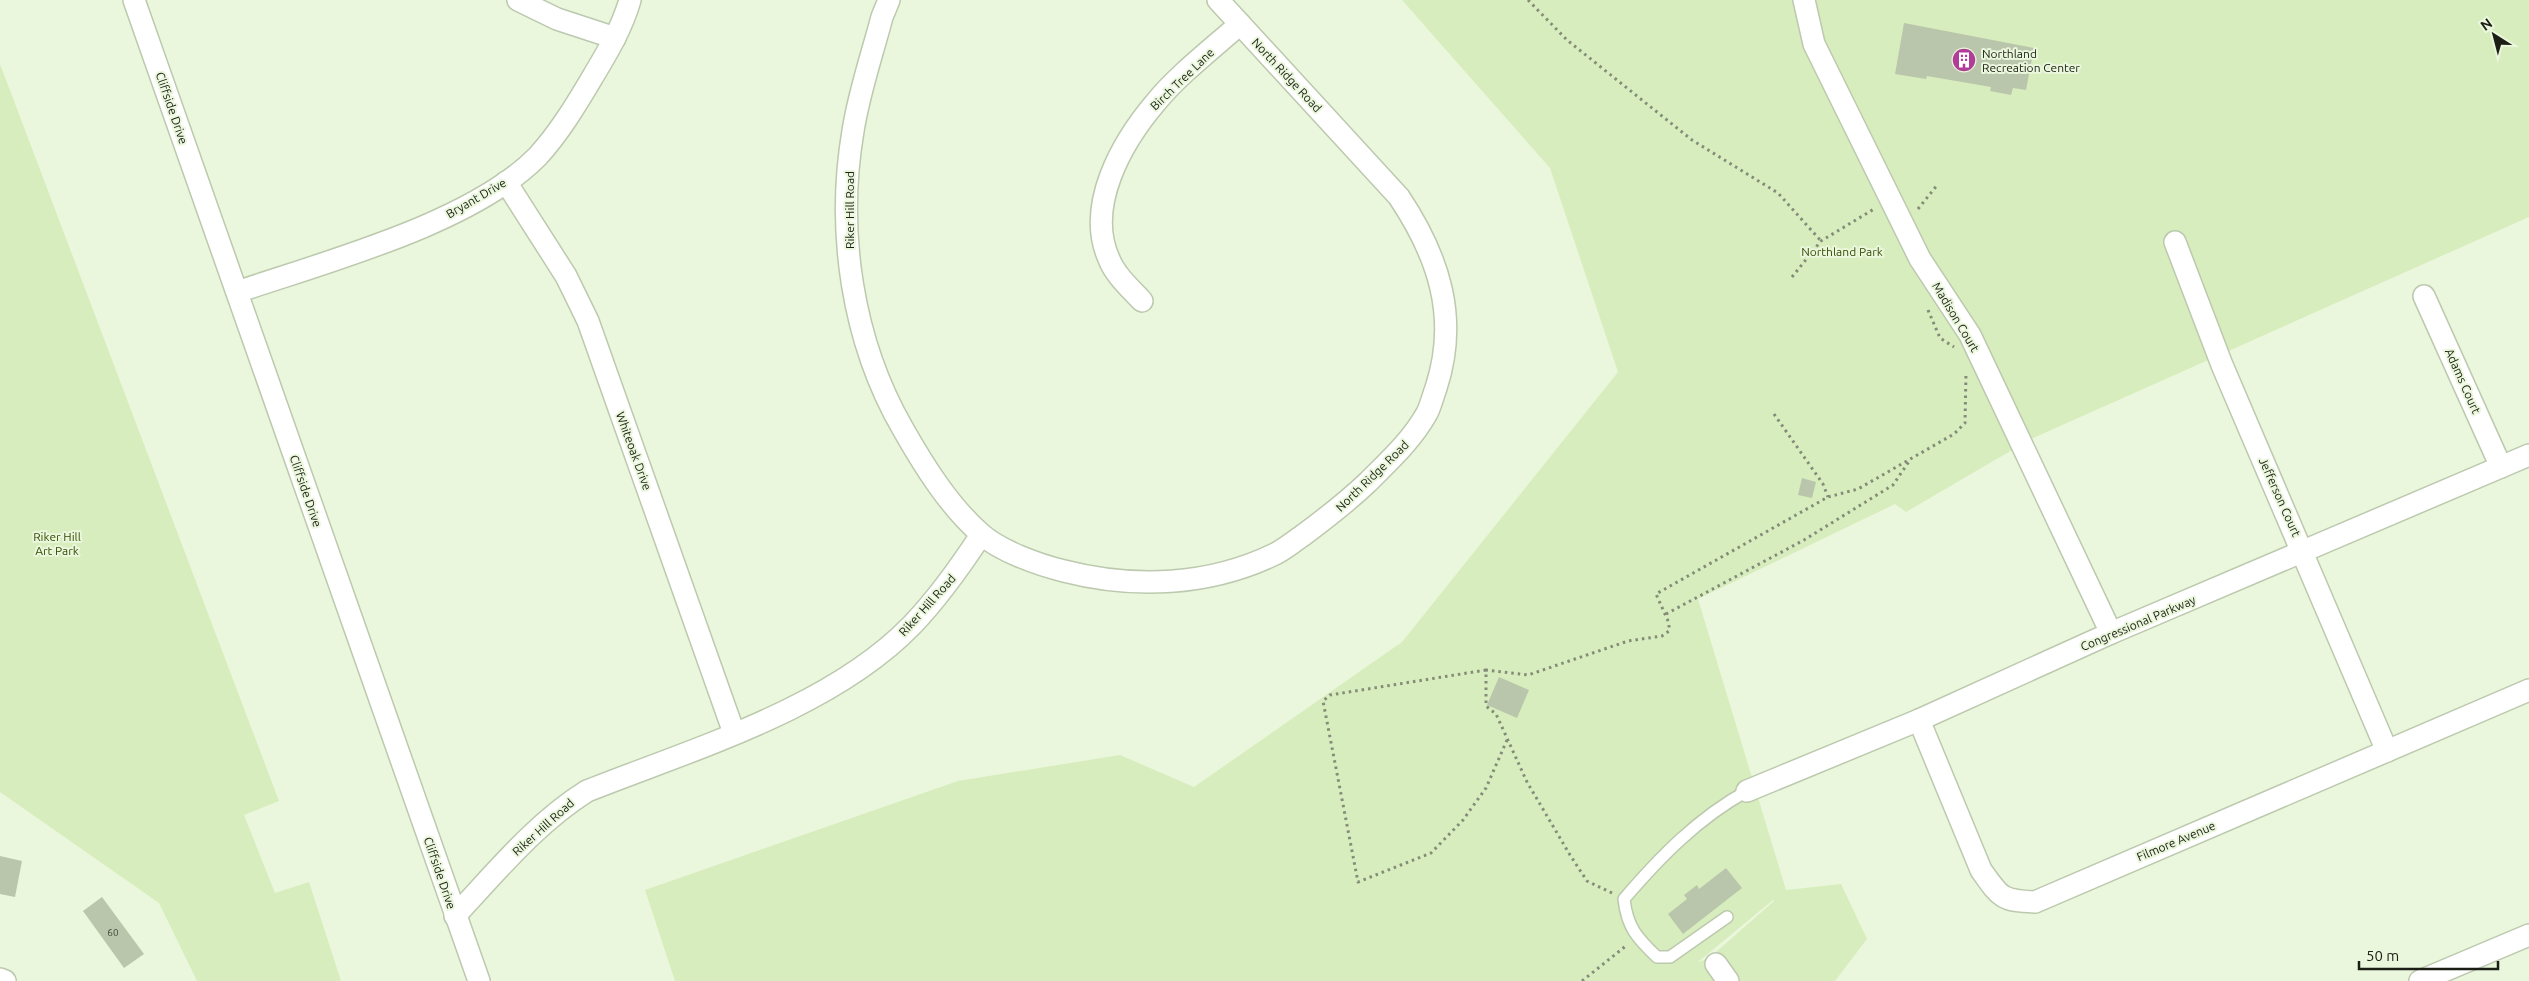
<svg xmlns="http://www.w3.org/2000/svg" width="2529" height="981" viewBox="0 0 2529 981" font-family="Ubuntu,sans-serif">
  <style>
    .green { fill: #d7edbd; fill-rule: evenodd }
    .building { fill: #bac6ab }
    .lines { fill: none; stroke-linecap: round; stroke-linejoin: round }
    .lane-casing { stroke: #bcc9ae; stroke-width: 14 }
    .street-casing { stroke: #bcc9ae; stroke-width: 24 }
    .path { stroke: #848c79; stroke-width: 3; stroke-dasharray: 2.5 4; stroke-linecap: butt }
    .lane { stroke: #fff; stroke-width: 11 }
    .street { stroke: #fff; stroke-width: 21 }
    .labels { text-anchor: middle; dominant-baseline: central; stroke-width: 4; stroke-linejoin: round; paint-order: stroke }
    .number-label { font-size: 10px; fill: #42483a }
    .poi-label { font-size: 12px; fill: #1a1e14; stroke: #ebf7dc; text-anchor: start }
    .street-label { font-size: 12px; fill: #1a1e14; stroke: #ebf7dc }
    .park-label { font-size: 12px; fill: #334b00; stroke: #ebf7dc }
  </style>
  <rect width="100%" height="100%" fill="#ebf7dc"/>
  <g class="green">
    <path d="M1402 0H2529V217L2031 439 1906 512 1895 504 1698 599 1786 890 1841 884 1867 939 1835 981H675L645 890 958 781 1120 755 1194 787 1402 642 1618 372 1550 168ZM1774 901 1708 959 1698 962 1773 900Z"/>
    <polygon points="0,64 279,801 244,815 275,893 309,882 341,981 197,981 159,903 0,792"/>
  </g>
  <g class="building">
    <polygon points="1904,23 2034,48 2026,90 2013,88 2011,95 1990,91 1991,87 1927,76 1926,79 1895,74"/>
    <polygon points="1802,478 1816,482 1812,498 1798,495"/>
    <polygon points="1499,677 1529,690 1517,718 1487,705"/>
    <polygon points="0,856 22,861 15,897 0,894"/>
    <polygon points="1726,868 1742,888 1683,934 1668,914 1687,899 1684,895 1697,885 1699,889"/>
    <polygon points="102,897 144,954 124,968 83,911"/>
  </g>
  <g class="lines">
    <g class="lane-casing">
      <path id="lane" d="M1727 917 1670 957H1657C1637 938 1627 927 1624 899 1660 857 1698 818 1747 791"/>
    </g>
    <g class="street-casing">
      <g id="street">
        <polyline points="134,0 479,981"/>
        <polyline points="518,0 557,19 615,38"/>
        <path d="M889 0 882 17C872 55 859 92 853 131 836 231 852 341 903 429 924 466 949 506 981 534 1000 551 1039 565 1064 571 1134 589 1209 586 1275 554 1285 549 1293 542 1302 536 1325 519 1347 502 1368 482 1390 460 1412 440 1427 413 1431 405 1433 396 1436 388 1459 318 1439 257 1399 197L1218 0"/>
        <polyline points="1804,0 1814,44 1920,259 1970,335 2111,633"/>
        <polyline points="506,182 566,276 588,321 734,733"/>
        <polyline points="2175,242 2222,365 2387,751"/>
        <path d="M237 292C325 262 473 223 538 156 559 133 576 105 592 78 607 53 622 28 630 0"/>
        <polyline points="2424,296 2501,467"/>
        <path d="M1142 301C1131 289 1115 275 1109 259 1085 206 1122 142 1156 102 1178 75 1213 48 1240 24"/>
        <path d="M1919 720 1981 870C2000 897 2001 901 2035 902L2529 690"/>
        <polyline points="1747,791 1919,720 2111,633 2529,455"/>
        <path d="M455 916C496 872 536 823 587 791 693 749 832 708 912 625 939 597 960 567 981 535"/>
        <polyline points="1716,964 1728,981"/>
        <polyline points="0,979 5,981"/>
        <polyline points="2420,981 2529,935"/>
      </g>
    </g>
    <g class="path">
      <polyline points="1528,0 1567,40 1692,140 1778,193 1821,241"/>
      <polyline points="1918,209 1938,184"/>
      <polyline points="1792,277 1821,241 1874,209"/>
      <polyline points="1928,310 1940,338 1954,347"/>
      <polyline points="1774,414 1823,484 1828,497"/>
      <polyline points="1666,614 1804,540 1893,485 1910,460"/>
      <polyline points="1486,670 1330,695 1323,701 1358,882 1431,853 1463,820 1486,788 1507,740"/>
      <polyline points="1612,893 1587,881 1570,855 1527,782 1496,714 1486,706 1486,670 1528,675 1628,641 1662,636 1669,631 1669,623 1656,594 1828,497 1858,489 1954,434 1965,423 1966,373"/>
      <polyline points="1582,981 1627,945"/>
    </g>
    <use href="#lane" class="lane"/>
    <use href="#street" class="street"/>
  </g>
  <defs>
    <g id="building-disc" transform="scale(1.25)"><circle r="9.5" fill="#b03d97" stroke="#ebf7dc"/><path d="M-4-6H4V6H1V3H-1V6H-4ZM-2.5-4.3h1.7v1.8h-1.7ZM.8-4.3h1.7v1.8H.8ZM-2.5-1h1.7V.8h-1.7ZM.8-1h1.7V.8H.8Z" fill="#fff"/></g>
  </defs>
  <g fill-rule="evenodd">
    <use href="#building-disc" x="1964" y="60"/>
  </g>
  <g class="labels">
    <g class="number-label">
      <text x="113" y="932">60</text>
    </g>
    <g class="poi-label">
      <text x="1982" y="53">Northland<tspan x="1982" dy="14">Recreation Center</tspan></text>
    </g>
    <g class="street-label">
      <text transform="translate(1287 75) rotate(47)">North Ridge Road</text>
      <text transform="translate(1182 79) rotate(-44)">Birch Tree Lane</text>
      <text transform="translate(172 108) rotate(71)">Cliffside Drive</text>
      <text transform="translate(476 198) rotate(-30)">Bryant Drive</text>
      <text transform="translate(849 210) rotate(-90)">Riker Hill Road</text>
      <text transform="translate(1956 317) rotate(59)">Madison Court</text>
      <text transform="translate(2463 381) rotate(66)">Adams Court</text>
      <text transform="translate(634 451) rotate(70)">Whiteoak Drive</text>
      <text transform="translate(1372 476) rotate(-44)">North Ridge Road</text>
      <text transform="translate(306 491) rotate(71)">Cliffside Drive</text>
      <text transform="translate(2280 497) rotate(66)">Jefferson Court</text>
      <text transform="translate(927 605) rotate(-48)">Riker Hill Road</text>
      <text transform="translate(2138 623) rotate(-23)">Congressional Parkway</text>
      <text transform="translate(543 827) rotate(-42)">Riker Hill Road</text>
      <text transform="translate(2176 841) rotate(-23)">Filmore Avenue</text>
      <text transform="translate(440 873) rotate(71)">Cliffside Drive</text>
    </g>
    <g class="park-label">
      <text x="1842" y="251">Northland Park</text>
      <text x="57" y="536">Riker Hill<tspan x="57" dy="14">Art Park</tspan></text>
    </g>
  </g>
  <g transform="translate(2494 35) rotate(324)" stroke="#ebf7dc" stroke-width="4" paint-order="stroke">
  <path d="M0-4L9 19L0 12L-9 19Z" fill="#1a1e14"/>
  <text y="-8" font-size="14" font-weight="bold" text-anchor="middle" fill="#1a1e14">N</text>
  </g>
  <path d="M2359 961v8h139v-8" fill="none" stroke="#1a1e14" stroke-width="2.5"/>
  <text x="2366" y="961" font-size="15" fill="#1a1e14" stroke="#ebf7dc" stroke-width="4" paint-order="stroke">50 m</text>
</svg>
